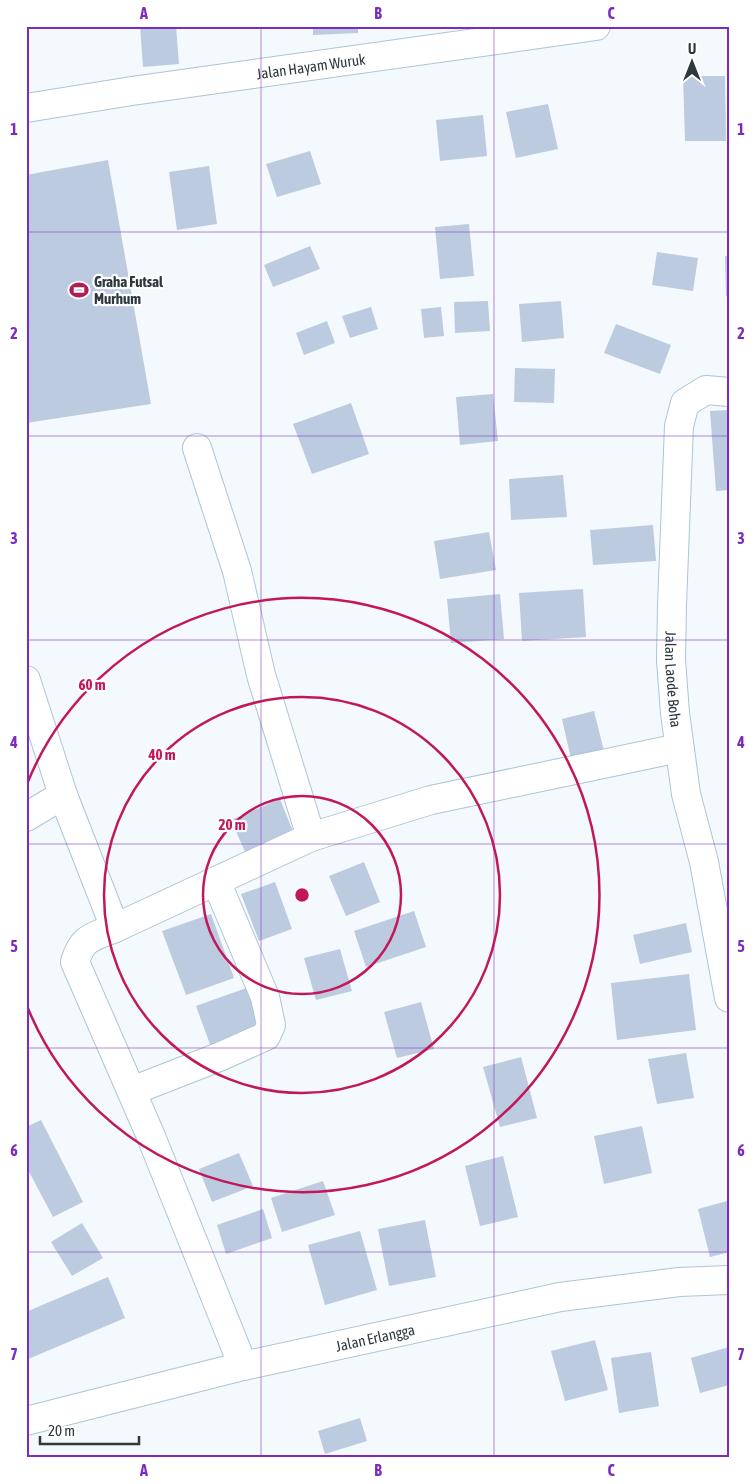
<svg xmlns="http://www.w3.org/2000/svg" width="755" height="1484" viewBox="0 0 755 1484" font-family="'Asap Condensed',sans-serif">
  <style>
    .building { fill: #bdcbe1 }
    .lines { fill: none; stroke-linecap: round; stroke-linejoin: round }
    .minor-casing { stroke: #acc6d4; stroke-width: 30 }
    .minor { stroke: #fff; stroke-width: 28 }
    .grid { fill: none; stroke: #7b2cbf; stroke-width: 1; stroke-opacity: 0.55 }
    .ring { fill: none; stroke: #c2185b; stroke-width: 2.5 }
    .labels { text-anchor: middle; dominant-baseline: central; stroke-width: 4.5; stroke-linejoin: round; paint-order: stroke }
    .street-label { font-size: 15px; fill: #2e393e; stroke: #fff }
    .poi-label { font-size: 15px; font-weight: bold; fill: #2e393e; stroke: #fff; text-anchor: start }
    .centre { fill: #c2185b; stroke: #fff; stroke-width: 2.5 }
    .ring-label { font-size: 15px; text-anchor: middle; font-weight: bold; fill: #c2185b; stroke: #fff; stroke-width: 4.5; stroke-linejoin: round; paint-order: stroke }
    .neatline { fill: none; stroke: #7b2cbf; stroke-width: 2 }
    .grid-label { font-size: 16px; text-anchor: middle; font-weight: bold; fill: #7b2cbf }
  </style>
  <rect width="100%" height="100%" fill="#f3f9fc"/>
  <g class="building">
    <polygon points="140,26 176,26 179,64 143,67"/>
    <polygon points="313,26 358,26 358,33 313,35"/>
    <polygon points="683,76 725,76 726,141 685,141"/>
    <polygon points="548,104 558,149 516,158 506,112"/>
    <polygon points="483,115 487,156 440,161 436,120"/>
    <polygon points="310,151 321,184 277,197 266,164"/>
    <polygon points="108,160 151,404 26,423 26,175"/>
    <polygon points="209,166 217,224 177,230 169,172"/>
    <polygon points="469,224 474,276 440,279 435,227"/>
    <polygon points="310,246 320,269 273,287 264,265"/>
    <polygon points="657,252 698,258 693,291 652,285"/>
    <polygon points="725,256 729,256 729,296 726,296"/>
    <polygon points="488,301 490,331 455,333 454,302"/>
    <polygon points="561,301 564,338 522,342 519,304"/>
    <polygon points="371,307 378,329 350,338 342,316"/>
    <polygon points="441,307 444,336 424,338 421,309"/>
    <polygon points="327,321 335,343 304,355 296,333"/>
    <polygon points="616,324 671,345 660,374 604,353"/>
    <polygon points="515,368 555,369 554,403 514,402"/>
    <polygon points="493,394 498,441 460,445 456,397"/>
    <polygon points="351,403 369,454 312,474 293,424"/>
    <polygon points="729,410 729,490 716,491 710,411"/>
    <polygon points="563,475 567,517 511,520 509,479"/>
    <polygon points="653,525 656,561 593,565 590,530"/>
    <polygon points="489,532 496,570 440,579 434,541"/>
    <polygon points="583,589 586,637 522,641 519,593"/>
    <polygon points="500,594 504,639 451,643 447,599"/>
    <polygon points="594,711 605,755 572,763 562,719"/>
    <polygon points="280,799 294,834 246,854 231,820"/>
    <polygon points="364,862 380,902 346,916 329,876"/>
    <polygon points="275,882 292,929 259,941 241,894"/>
    <polygon points="414,911 426,947 366,967 354,931"/>
    <polygon points="211,914 234,978 186,995 162,931"/>
    <polygon points="686,923 692,952 640,964 633,935"/>
    <polygon points="340,949 352,991 316,1000 304,958"/>
    <polygon points="689,974 696,1030 617,1040 611,983"/>
    <polygon points="249,987 264,1028 211,1047 196,1006"/>
    <polygon points="421,1002 434,1049 397,1058 384,1012"/>
    <polygon points="686,1053 694,1098 657,1104 648,1059"/>
    <polygon points="521,1057 537,1118 500,1127 483,1067"/>
    <polygon points="41,1120 83,1202 53,1217 26,1166 26,1127"/>
    <polygon points="642,1126 652,1173 604,1184 594,1136"/>
    <polygon points="239,1153 253,1186 212,1202 199,1169"/>
    <polygon points="503,1156 518,1217 480,1226 465,1166"/>
    <polygon points="323,1181 335,1215 282,1232 271,1198"/>
    <polygon points="727,1201 729,1207 729,1252 710,1257 698,1209"/>
    <polygon points="263,1209 272,1238 226,1254 217,1225"/>
    <polygon points="425,1220 436,1277 389,1286 378,1229"/>
    <polygon points="82,1223 103,1258 72,1276 51,1242"/>
    <polygon points="360,1231 377,1290 325,1305 308,1245"/>
    <polygon points="108,1277 125,1318 26,1360 26,1312"/>
    <polygon points="595,1340 608,1390 565,1401 551,1351"/>
    <polygon points="729,1347 729,1385 700,1393 691,1358"/>
    <polygon points="651,1352 659,1406 619,1413 611,1358"/>
    <polygon points="360,1418 367,1441 325,1454 318,1431"/>
  </g>
  <g class="lines">
    <g class="minor-casing">
      <g id="minor">
        <path id="s1" d="M26 108 132 91 596 26"/>
        <path id="s2" d="M729 392 706 390 685 403 679 426 672 605 671 660 675 713 686 794 704 862 729 998"/>
        <polyline points="197,448 237,571 261,675 311,837"/>
        <polyline points="26,680 63,795 115,928"/>
        <polyline points="26,817 63,795"/>
        <polyline points="132,1091 219,1057 266,1036 271,1025 265,997 216,881"/>
        <path d="M243 1366 150 1134 75 962C82 937 93 937 115 928L311 837 431 800 679 748"/>
        <path id="s3" d="M26 1421 243 1366 560 1297 679 1282 729 1280"/>
      </g>
    </g>
    <use href="#minor" class="minor"/>
  </g>
  <path class="grid" d="M261 26V1458M494 26V1458M26 232H729M26 436H729M26 640H729M26 844H729M26 1048H729M26 1252H729"/>
  <g class="ring">
    <circle cx="302" cy="895" r="99"/>
    <circle cx="302" cy="895" r="198"/>
    <path d="M27 784A297 297 0 1 1 27 1006"/>
  </g>
  <defs>
    <g id="stadium-bare" transform="scale(1.5)"><path d="M0-5a6.5 5 0 1 0 0 10a6.5 5 0 1 0 0-10ZM-3.5-1.8h7v3.6h-7Z" fill="#b01f4f" stroke="#fff" stroke-width="2.5" paint-order="stroke"/></g>
  </defs>
  <g fill-rule="evenodd">
    <use href="#stadium-bare" x="79" y="290"/>
  </g>
  <g class="labels">
    <g class="street-label">
      <text stroke="none"><textPath href="#s1" startOffset="288">Jalan Hayam Wuruk</textPath></text>
      <text stroke="none"><textPath href="#s2" startOffset="325">Jalan Laode Boha</textPath></text>
      <text stroke="none"><textPath href="#s3" startOffset="359">Jalan Erlangga</textPath></text>
    </g>
    <g class="poi-label">
      <text x="94" y="281">Graha Futsal<tspan x="94" dy="17">Murhum</tspan></text>
    </g>
  </g>
  <circle cx="302" cy="895" r="8" class="centre"/>
  <g class="ring-label">
    <text x="92" y="690">60 m</text>
    <text x="162" y="760">40 m</text>
    <text x="232" y="830">20 m</text>
  </g>
  <rect width="755" height="1484" fill="none" stroke="#ffffff" stroke-width="55"/>
  <g transform="translate(692 62)" stroke="#ffffff" stroke-width="4" paint-order="stroke">
  <path d="M0-4L9 19L0 12L-9 19Z" fill="#2e393e"/>
  <text y="-8" font-size="14" font-weight="bold" text-anchor="middle" fill="#2e393e">U</text>
  </g>
  <path d="M40 1436v8h99v-8" fill="none" stroke="#2e393e" stroke-width="2.5"/>
  <text x="48" y="1436" font-size="15" fill="#2e393e" stroke="#ffffff" stroke-width="4" paint-order="stroke">20 m</text>
  <rect x="28" y="28" width="700" height="1428" class="neatline"/>
  <g class="grid-label">
    <text x="144" y="19">A</text>
    <text x="378" y="19">B</text>
    <text x="611" y="19">C</text>
    <text x="14" y="135">1</text>
    <text x="741" y="135">1</text>
    <text x="14" y="339">2</text>
    <text x="741" y="339">2</text>
    <text x="14" y="544">3</text>
    <text x="741" y="544">3</text>
    <text x="14" y="748">4</text>
    <text x="741" y="748">4</text>
    <text x="14" y="952">5</text>
    <text x="741" y="952">5</text>
    <text x="14" y="1156">6</text>
    <text x="741" y="1156">6</text>
    <text x="14" y="1360">7</text>
    <text x="741" y="1360">7</text>
    <text x="144" y="1476">A</text>
    <text x="378" y="1476">B</text>
    <text x="611" y="1476">C</text>
  </g>
</svg>
